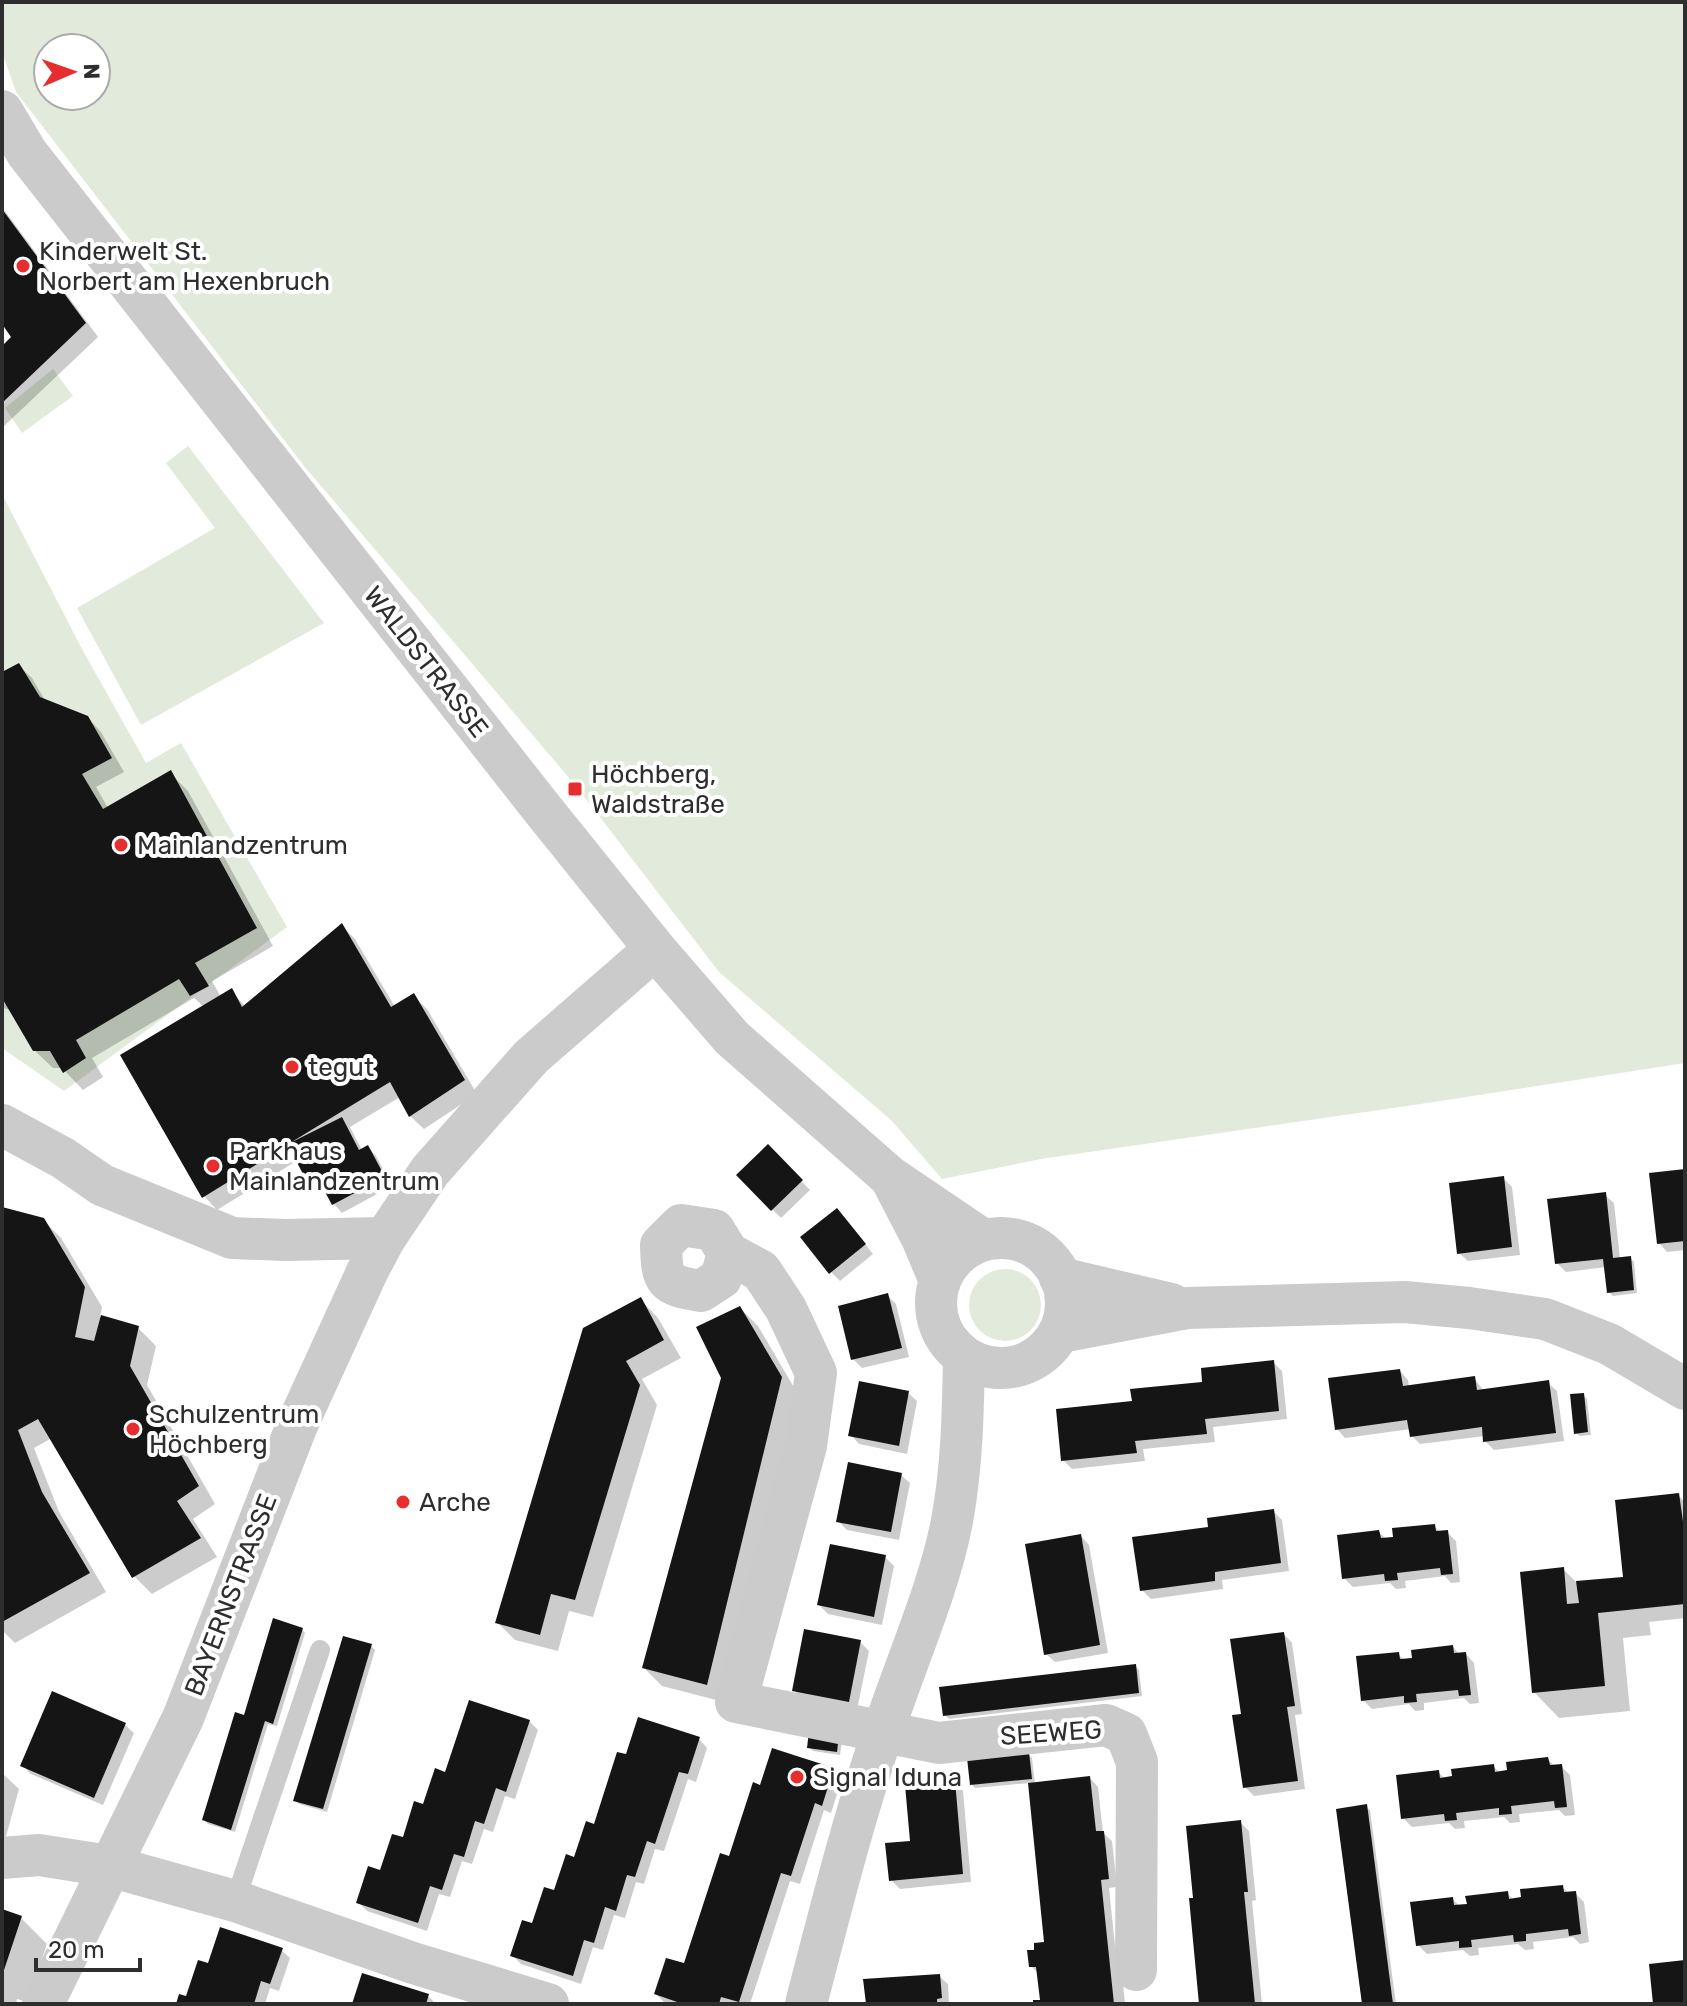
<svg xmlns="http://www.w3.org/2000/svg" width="1687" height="2006" viewBox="0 0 1687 2006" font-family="Rubik,sans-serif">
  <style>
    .green { fill: #e2ebdb; fill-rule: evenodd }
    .shadow { fill: #0003 }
    .building { fill: #151515 }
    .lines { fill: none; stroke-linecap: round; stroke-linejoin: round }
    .lane { stroke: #cbcbcb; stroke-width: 20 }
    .street { stroke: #cbcbcb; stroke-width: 42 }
    .poi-dot { fill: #e72d2e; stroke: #fff; stroke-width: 3 }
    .labels { text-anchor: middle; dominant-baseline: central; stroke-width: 8; stroke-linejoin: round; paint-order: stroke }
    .poi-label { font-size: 26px; fill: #2e2e2e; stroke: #fff; text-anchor: start }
    .street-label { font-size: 26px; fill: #2e2e2e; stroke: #fff }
  </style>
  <rect width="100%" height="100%" fill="#fff"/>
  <g class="green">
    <path d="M2 2H1685V1063L1414 1105 1041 1159 942 1179 892 1121 719 972 576 786 304 466 16 92 2 52ZM48 48H96V96H48Z"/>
    <polygon points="53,369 73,396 22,433 5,408"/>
    <polygon points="188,446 324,623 141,725 77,608 215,528 166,463"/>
    <polygon points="2,494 82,649 146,763 181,743 287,927 64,1091 2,1048"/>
    <circle cx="1005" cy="1305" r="36"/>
  </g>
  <g class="shadow">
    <polygon points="2,207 98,337 2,428 2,349 14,337 2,321"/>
    <polygon points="18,665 32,678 46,702 87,717 101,732 124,772 96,787 108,808 170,773 188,791 273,946 212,981 221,997 231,991 246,1007 342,926 355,939 395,1007 413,996 427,1009 477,1094 424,1129 410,1116 400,1097 350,1127 362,1150 368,1147 376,1156 392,1186 342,1213 334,1204 322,1182 316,1185 307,1177 298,1160 217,1210 204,1196 204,1007 194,998 92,1058 103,1077 83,1090 62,1068 53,1068 34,1050 11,1010 2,1008 2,675"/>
    <polygon points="768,1147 810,1190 781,1218 738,1175"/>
    <polygon points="1685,1171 1685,1250 1667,1252 1659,1243"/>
    <polygon points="1503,1178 1512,1187 1520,1255 1468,1261 1459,1253"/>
    <polygon points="1605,1195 1614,1203 1620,1259 1630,1258 1634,1262 1637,1293 1613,1296 1609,1292 1606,1267 1566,1272 1557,1263"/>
    <polygon points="2,1209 43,1220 61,1238 102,1307 100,1317 138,1328 156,1346 147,1385 215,1504 193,1519 217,1557 152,1594 134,1576 52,1438 34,1448 59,1512 106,1592 15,1643 2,1630"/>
    <polygon points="845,1219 873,1254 840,1281 831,1272"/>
    <polygon points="887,1295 896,1304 909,1357 862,1368 853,1359"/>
    <polygon points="641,1300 658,1318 681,1358 642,1379 657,1405 593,1617 569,1611 558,1651 515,1640 497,1622"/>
    <polygon points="740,1308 758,1326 799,1396 724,1702 662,1686 644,1668"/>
    <polygon points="1273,1362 1282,1371 1287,1419 1213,1427 1215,1442 1143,1449 1145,1461 1072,1469 1063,1460 1134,1402"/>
    <polygon points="1400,1371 1408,1380 1409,1387 1474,1378 1484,1391 1548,1383 1557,1391 1564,1441 1494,1450 1485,1441 1485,1436 1420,1444 1412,1436 1411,1429 1345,1438 1337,1429"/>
    <polygon points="908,1393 917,1401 907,1454 859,1444 851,1435"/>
    <polygon points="1583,1395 1587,1399 1591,1435 1580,1436 1576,1433"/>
    <polygon points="901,1475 910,1483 899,1540 847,1530 838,1521"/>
    <polygon points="1678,1495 1685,1502 1685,1618 1649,1622 1651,1635 1623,1638 1630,1711 1559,1718 1534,1692 1563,1569 1577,1583 1622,1579"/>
    <polygon points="1273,1511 1282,1520 1289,1571 1222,1580 1223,1589 1151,1599 1142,1590 1210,1529"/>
    <polygon points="1434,1526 1441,1533 1447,1532 1456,1541 1460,1582 1451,1583 1445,1576 1405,1581 1406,1588 1396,1589 1390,1583 1353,1587 1344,1578 1379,1532 1386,1539"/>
    <polygon points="1081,1536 1089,1545 1108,1653 1055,1662 1046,1654"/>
    <polygon points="885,1557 894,1566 882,1625 828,1614 819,1605"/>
    <polygon points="302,1629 305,1633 277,1726 268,1724 235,1832 208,1824 204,1820 245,1717"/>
    <polygon points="1284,1634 1292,1643 1302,1714 1295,1715 1305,1789 1254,1796 1245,1787 1243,1715"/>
    <polygon points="860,1642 869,1651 857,1710 803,1699 794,1690"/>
    <polygon points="371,1646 375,1650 327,1812 299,1804 295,1800"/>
    <polygon points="1453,1647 1460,1655 1466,1654 1474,1663 1479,1703 1470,1704 1464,1698 1424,1703 1424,1710 1415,1711 1409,1704 1372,1709 1363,1700 1398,1654 1405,1661"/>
    <polygon points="1135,1666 1139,1670 1142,1696 949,1719 945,1715"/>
    <polygon points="529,1721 538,1730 515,1799 505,1796 493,1832 484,1829 472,1864 462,1861 450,1897 439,1894 427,1931 367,1911 359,1903 447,1774"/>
    <polygon points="125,1725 134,1733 103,1805 31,1774 23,1766"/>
    <polygon points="699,1739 707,1748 696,1782 688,1779 664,1851 655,1849 644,1884 636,1882 625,1918 614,1915 603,1950 593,1947 581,1984 521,1964 513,1956 556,1893 595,1826 627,1756"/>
    <polygon points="842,1741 840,1755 813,1751 809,1747"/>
    <polygon points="1028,1754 1032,1758 1035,1784 1090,1778 1098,1787 1103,1833 1112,1841 1117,1887 1109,1888 1115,1946 1120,1951 1125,2004 1035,2004 1042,2001 1039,1974 1031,1966 1037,1951 1047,1944 1030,1783 975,1788 971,1784"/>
    <polygon points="1548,1759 1555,1767 1561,1766 1570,1775 1575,1815 1565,1816 1559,1810 1519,1814 1520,1822 1510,1823 1504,1817 1464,1821 1465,1828 1455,1829 1449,1823 1412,1827 1403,1818 1438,1772 1445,1779 1493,1766 1500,1773"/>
    <polygon points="833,1770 842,1779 831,1813 824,1810 800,1884 790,1881 750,2004 665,2003 656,1994 685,1966 761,1787"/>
    <polygon points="2,1773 19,1789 2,1851"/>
    <polygon points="954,1782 963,1791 971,1882 900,1889 891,1880"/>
    <polygon points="1366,1807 1370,1810 1396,2004 1364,2004"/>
    <polygon points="1240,1822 1249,1831 1256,1900 1252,1901 1262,2004 1201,2004"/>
    <polygon points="1562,1887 1570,1894 1575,1893 1584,1902 1589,1942 1580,1944 1573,1937 1533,1942 1534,1949 1525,1950 1518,1944 1478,1948 1479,1955 1470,1956 1463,1950 1427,1954 1418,1945 1452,1899 1460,1906 1507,1893 1514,1900"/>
    <polygon points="2,1911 21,1918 47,1944 27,2002 17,1999 16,2004 2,2004"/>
    <polygon points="281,1950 290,1958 279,1991 270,1988 265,2004 178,2004 188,1999 209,1966"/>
    <polygon points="939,1976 948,1984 949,2004 862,2004"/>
    <polygon points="428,1996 436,2004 354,2004"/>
  </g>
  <g class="building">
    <polygon points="2,209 86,323 2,403 2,346 11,337 2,324"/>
    <polygon points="19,663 40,697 88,716 112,758 82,774 103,809 171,770 257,928 195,963 209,986 190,996 179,979 76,1040 86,1058 63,1073 50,1051 33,1051 2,998 2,672"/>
    <polygon points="342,923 391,1007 414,993 465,1080 409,1117 390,1082 290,1143 342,1117 359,1150 368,1145 385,1177 332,1205 315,1173 305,1178 288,1145 202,1198 120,1055 232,988 242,1007"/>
    <polygon points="768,1144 803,1180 771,1211 736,1175"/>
    <polygon points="1685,1169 1685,1241 1657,1244 1649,1173"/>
    <polygon points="1504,1176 1512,1247 1457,1254 1449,1183"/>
    <polygon points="1606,1192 1613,1258 1631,1256 1634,1290 1607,1293 1603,1259 1555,1264 1547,1199"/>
    <polygon points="2,1207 44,1218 85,1287 75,1337 94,1341 101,1315 139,1326 130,1366 199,1486 177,1501 201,1538 132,1578 38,1419 18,1430 42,1492 90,1573 2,1622"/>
    <polygon points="837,1208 866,1244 829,1274 800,1237"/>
    <polygon points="888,1293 902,1348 851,1360 838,1306"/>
    <polygon points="641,1297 664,1340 626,1361 640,1385 575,1600 551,1594 540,1635 495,1623 583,1328"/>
    <polygon points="740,1306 782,1377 707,1685 642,1668 721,1378 696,1327"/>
    <polygon points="1274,1360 1279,1411 1205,1419 1207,1434 1135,1441 1137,1453 1061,1461 1056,1409 1132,1401 1130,1389 1202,1382 1201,1368"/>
    <polygon points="1400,1369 1403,1386 1475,1376 1477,1390 1549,1380 1556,1433 1483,1442 1482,1427 1410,1437 1407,1420 1335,1430 1328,1378"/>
    <polygon points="859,1381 909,1391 899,1446 848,1436"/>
    <polygon points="1584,1393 1588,1432 1574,1434 1570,1394"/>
    <polygon points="848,1462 902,1473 891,1532 836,1522"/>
    <polygon points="1679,1493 1685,1536 1685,1604 1598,1613 1605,1686 1532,1693 1520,1572 1564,1567 1567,1604 1579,1603 1576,1581 1623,1577 1615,1500"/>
    <polygon points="1274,1509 1281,1563 1215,1572 1215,1581 1140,1591 1132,1537 1208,1527 1207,1518"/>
    <polygon points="1435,1524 1436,1531 1448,1530 1453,1574 1441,1575 1440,1568 1397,1573 1398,1580 1385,1581 1384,1574 1342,1579 1337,1535 1379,1530 1381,1538 1393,1537 1392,1528"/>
    <polygon points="1081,1534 1100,1645 1044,1655 1025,1544"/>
    <polygon points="830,1544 886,1555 874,1617 817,1605"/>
    <polygon points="273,1618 303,1628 273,1724 265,1721 231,1830 202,1820 235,1712 244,1715"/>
    <polygon points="804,1629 861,1640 849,1702 792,1691"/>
    <polygon points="1284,1632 1295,1706 1287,1707 1298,1781 1243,1788 1232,1715 1241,1714 1230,1639"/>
    <polygon points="343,1636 372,1644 323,1809 293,1801"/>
    <polygon points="1453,1645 1454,1653 1466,1652 1471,1695 1459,1696 1458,1690 1416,1694 1417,1702 1404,1703 1404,1696 1361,1701 1356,1656 1399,1652 1400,1659 1412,1658 1411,1650"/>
    <polygon points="1136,1664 1139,1693 943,1716 939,1687"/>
    <polygon points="52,1691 126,1723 94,1798 20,1766"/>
    <polygon points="469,1700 530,1720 506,1792 496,1788 484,1824 475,1821 464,1857 454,1854 442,1890 430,1886 418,1923 356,1903 368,1866 380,1870 392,1834 403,1837 414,1801 423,1804 435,1768 445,1772"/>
    <polygon points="638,1717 700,1737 688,1774 679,1772 655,1844 647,1841 635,1877 627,1875 616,1911 605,1907 594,1943 584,1940 573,1976 510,1956 522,1920 532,1923 544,1887 554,1890 566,1854 574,1857 586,1821 594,1824 617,1752 626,1754"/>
    <polygon points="809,1731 839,1735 837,1752 807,1748"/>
    <polygon points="772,1748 834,1768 822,1806 815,1803 791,1876 781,1873 739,2002 721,1997 719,2004 683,2004 654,1994 666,1958 684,1963 720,1853 729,1856 753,1782 760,1785"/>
    <polygon points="1029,1752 1032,1779 970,1785 967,1758"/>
    <polygon points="1548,1757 1550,1765 1562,1764 1567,1807 1555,1808 1554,1801 1511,1806 1512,1814 1499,1815 1499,1808 1456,1813 1457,1820 1445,1821 1444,1814 1401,1819 1396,1775 1439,1770 1440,1778 1452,1776 1451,1769 1494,1764 1495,1772 1507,1770 1506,1762"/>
    <polygon points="1090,1776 1096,1831 1104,1831 1109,1879 1101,1880 1114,2004 1033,2004 1033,2000 1040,2000 1036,1967 1029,1967 1027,1950 1034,1950 1034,1943 1044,1942 1028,1783"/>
    <polygon points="955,1780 963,1874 889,1881 885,1843 910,1841 905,1785"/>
    <polygon points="1367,1804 1393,2004 1362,2004 1336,1809"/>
    <polygon points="1241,1820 1248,1892 1244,1892 1255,2004 1199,2004 1189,1898 1193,1898 1186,1826"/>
    <polygon points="1563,1885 1564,1892 1576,1891 1581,1934 1569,1936 1568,1929 1526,1934 1526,1941 1514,1942 1513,1935 1471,1940 1472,1947 1459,1948 1459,1941 1416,1946 1410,1902 1453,1897 1454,1905 1467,1904 1465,1896 1508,1891 1509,1899 1521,1897 1520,1889"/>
    <polygon points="2,1909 22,1916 3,1973 2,1973"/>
    <polygon points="220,1927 283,1948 270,1984 261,1981 254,2004 176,2004 179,1994 186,1996 198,1960 208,1963"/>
    <polygon points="1685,1960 1685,2004 1653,2004 1649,1964"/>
    <polygon points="362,1973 429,1994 426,2004 352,2004"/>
    <polygon points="940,1974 942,1998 937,1999 937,2004 866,2004 863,1979"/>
  </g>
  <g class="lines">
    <polyline class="lane" points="235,1901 320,1650"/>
    <g class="street">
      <polyline points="2,111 27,153 540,806 655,949 732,1038 890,1177 983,1240"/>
      <polyline points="2,1125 63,1158 102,1185 232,1238 285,1240 385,1238"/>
      <polyline points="893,1182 922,1238 940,1281"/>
      <circle cx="1001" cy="1303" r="65"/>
      <path d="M728 1253 721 1278 701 1291C664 1285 662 1282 661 1245L681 1225 714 1230 728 1253 761 1271 786 1309 816 1373 806 1446 736 1702 939 1743 1106 1725 1126 1734 1137 1762 1136 1970"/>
      <polyline points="1060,1278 1171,1304"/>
      <polyline points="1060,1332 1187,1308 1405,1302 1469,1308 1545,1319 1609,1344 1685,1389"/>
      <polyline points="2,1858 39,1855 109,1866 235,1901 413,1963 548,2004"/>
      <polyline points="43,2004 183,1718 297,1425 367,1272 385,1238 430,1171 531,1057 655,949"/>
      <path d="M806 2004C830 1912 853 1819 884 1729 906 1662 939 1589 952 1521 962 1467 963 1412 964 1357"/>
    </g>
  </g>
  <g class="poi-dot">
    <circle cx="23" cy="266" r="8"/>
    <rect x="567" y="781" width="16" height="16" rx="4"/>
    <circle cx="121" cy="845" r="8"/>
    <circle cx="292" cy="1067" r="8"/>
    <circle cx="213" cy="1166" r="8"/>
    <circle cx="133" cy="1429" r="8"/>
    <circle cx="403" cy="1502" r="8"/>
    <circle cx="797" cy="1777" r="8"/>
  </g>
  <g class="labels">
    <g class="poi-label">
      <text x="39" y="251">Kinderwelt St.<tspan x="39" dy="30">Norbert am Hexenbruch</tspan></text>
      <text x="591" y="774">Höchberg,<tspan x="591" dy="30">Waldstraße</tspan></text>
      <text x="137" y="845">Mainlandzentrum</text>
      <text x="308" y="1067">tegut</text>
      <text x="229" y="1151">Parkhaus<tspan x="229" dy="30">Mainlandzentrum</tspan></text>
      <text x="149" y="1414">Schulzentrum<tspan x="149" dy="30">Höchberg</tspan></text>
      <text x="419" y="1502">Arche</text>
      <text x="813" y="1777">Signal Iduna</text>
    </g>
    <g class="street-label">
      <text transform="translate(426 662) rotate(52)">WALDSTRASSE</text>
      <text transform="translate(231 1595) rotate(-69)">BAYERNSTRASSE</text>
      <text transform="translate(1051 1733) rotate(-4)">SEEWEG</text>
    </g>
  </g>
  <rect width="1687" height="2006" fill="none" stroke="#2e2e2e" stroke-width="8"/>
  <g transform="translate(72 72) rotate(88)"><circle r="38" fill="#ffffff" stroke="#ababab" stroke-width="2"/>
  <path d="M0-6L14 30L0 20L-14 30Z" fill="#e72d2e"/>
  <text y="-12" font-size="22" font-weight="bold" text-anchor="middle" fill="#2e2e2e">N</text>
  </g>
  <path d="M36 1958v12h104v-12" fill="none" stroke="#2e2e2e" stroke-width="4"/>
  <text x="48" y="1958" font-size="24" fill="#2e2e2e" stroke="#ffffff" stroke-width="6" paint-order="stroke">20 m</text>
</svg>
